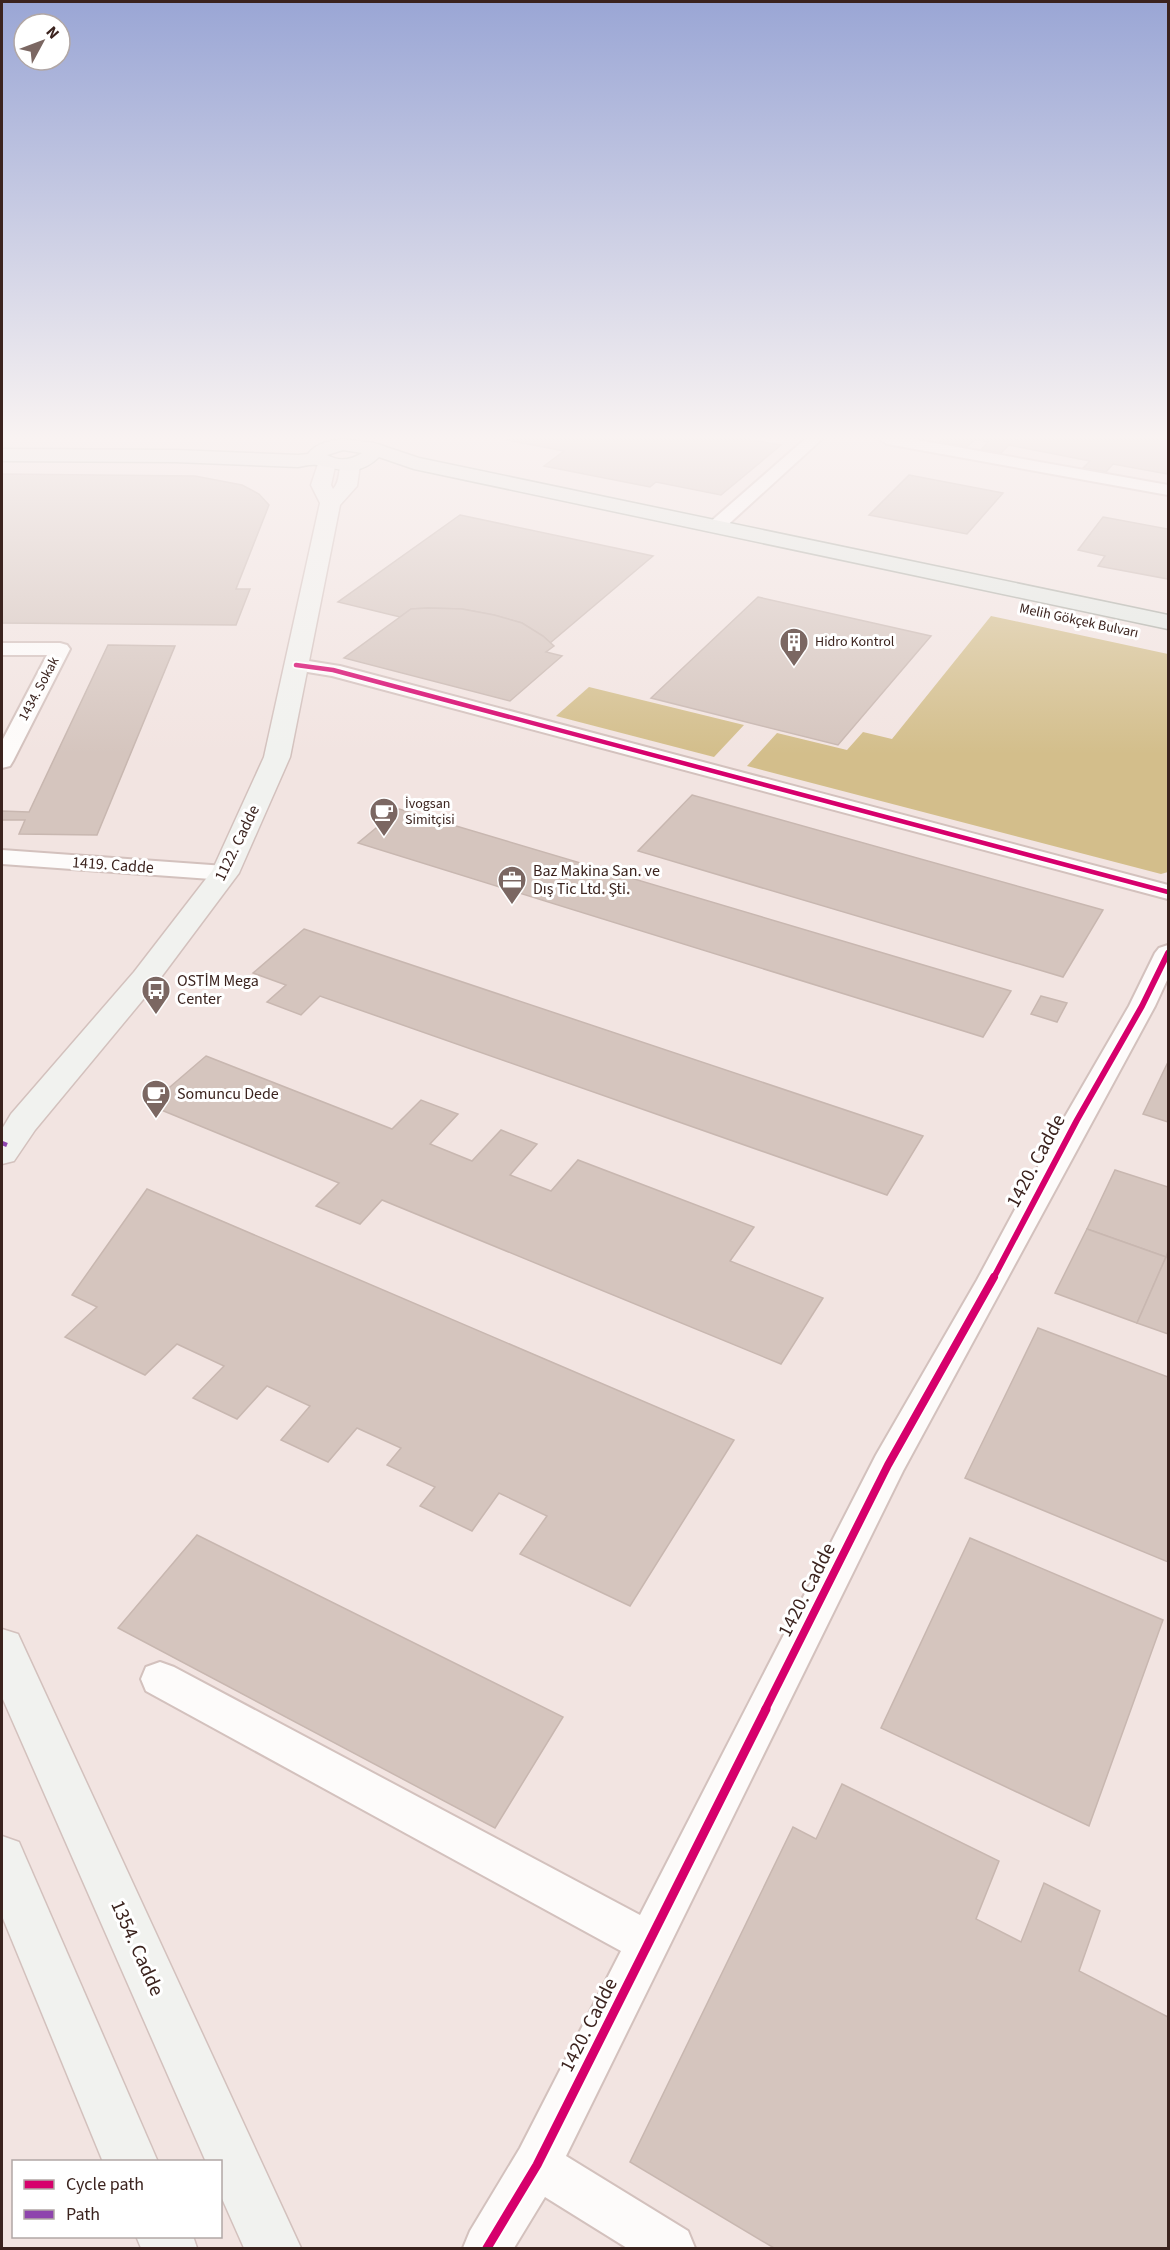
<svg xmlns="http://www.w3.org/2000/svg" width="1170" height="2250" viewBox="0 0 1170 2250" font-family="'Source Sans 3',sans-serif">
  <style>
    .forest { fill: #d3be8b }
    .building { fill: #d5c5be; stroke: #c8b7b0; stroke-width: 1.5 }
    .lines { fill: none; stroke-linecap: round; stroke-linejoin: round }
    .street-casing { stroke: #d3c1bd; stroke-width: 4 }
    .secondary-casing { stroke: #d3c1bd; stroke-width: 3 }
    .primary-casing { stroke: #a8aba2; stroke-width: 3 }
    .street { fill: #fdfbfa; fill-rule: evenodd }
    .secondary { fill: #f1f2ef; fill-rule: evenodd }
    .primary { fill: #e4e9e4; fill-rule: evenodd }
    .quiet { stroke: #8e44ad; stroke-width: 4.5; stroke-dasharray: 9 4.5; stroke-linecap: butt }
    .cycleway-far3-casing { stroke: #fff; stroke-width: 8 }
    .cycleway-far2-casing { stroke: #fff; stroke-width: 10 }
    .cycleway-far1-casing { stroke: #fff; stroke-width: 11 }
    .cycleway-casing { stroke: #fff; stroke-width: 13 }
    .cycleway-far3 { stroke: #d6006c; stroke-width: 4.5 }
    .cycleway-far2 { stroke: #d6006c; stroke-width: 6 }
    .cycleway-far1 { stroke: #d6006c; stroke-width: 8 }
    .cycleway { stroke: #d6006c; stroke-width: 9 }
    .labels { text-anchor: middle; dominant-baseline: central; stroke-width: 6; stroke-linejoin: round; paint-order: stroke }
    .far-street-label { font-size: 14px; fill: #3b231e; stroke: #fff }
    .far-poi-label { font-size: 14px; fill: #3b231e; stroke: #fff; text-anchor: start }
    .street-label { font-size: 16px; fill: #3b231e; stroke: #fff }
    .poi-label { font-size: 16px; fill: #3b231e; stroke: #fff; text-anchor: start }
    .near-street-label { font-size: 20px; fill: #3b231e; stroke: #fff }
  </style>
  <rect width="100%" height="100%" fill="#f2e4e1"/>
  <g class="forest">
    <polygon points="991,616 1168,654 1168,872 1161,874 747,766 777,733 847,750 863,732 892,739"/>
    <polygon points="589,687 744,725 714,757 556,716"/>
  </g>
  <g class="building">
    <polygon points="509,439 747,439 781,445 721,495 656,482 650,487 544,466 564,451 507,440"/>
    <polygon points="942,439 1168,439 1168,474 1113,464 1106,472 1083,468 1090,461 1009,445 1001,453 981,450 988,442 975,439 967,447 939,442"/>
    <polygon points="2,474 195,476 242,485 259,494 269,505 236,589 250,589 236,625 2,623"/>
    <polygon points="909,475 1003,493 967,534 869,515"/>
    <polygon points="460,515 653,556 550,643 543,636 522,623 494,615 462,609 428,608 411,609 400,617 338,602"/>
    <polygon points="1103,517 1168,529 1168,579 1098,566 1105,556 1078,550"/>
    <polygon points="758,597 931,636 838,745 651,698"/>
    <polygon points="428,608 462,609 494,615 522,623 543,636 554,646 546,652 562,656 510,701 344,658 411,609"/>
    <polygon points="108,645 175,646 97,835 19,834 25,820 2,820 2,811 29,812"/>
    <polygon points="692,795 1103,910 1063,977 638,851"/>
    <polygon points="399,809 1011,991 983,1037 358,843"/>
    <polygon points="304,929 923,1136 887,1195 320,996 301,1015 267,1002 286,985 253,973"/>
    <polygon points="1041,996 1067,1003 1057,1022 1031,1014"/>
    <polygon points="206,1056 392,1129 421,1100 458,1114 430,1144 472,1161 501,1130 537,1144 510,1175 551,1191 578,1160 754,1227 730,1261 823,1298 781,1364 382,1200 360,1224 316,1206 339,1183 149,1105"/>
    <polygon points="1168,1062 1168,1122 1143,1114"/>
    <polygon points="1115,1170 1168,1187 1168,1251 1166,1257 1087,1229"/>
    <polygon points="147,1189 734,1440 630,1606 520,1554 547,1516 499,1493 472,1531 420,1506 435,1487 387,1465 401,1448 357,1428 328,1462 281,1440 310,1406 267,1386 237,1419 193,1398 224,1366 177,1344 145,1375 65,1337 97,1307 72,1295"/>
    <polygon points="1087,1229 1166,1257 1137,1323 1055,1293"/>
    <polygon points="1166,1257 1168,1258 1168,1334 1137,1323"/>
    <polygon points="1038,1328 1168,1377 1168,1562 965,1478"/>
    <polygon points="197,1535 563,1717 495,1828 118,1628"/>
    <polygon points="970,1538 1163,1620 1089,1826 881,1728"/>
    <polygon points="842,1784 999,1861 976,1919 1021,1942 1044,1883 1100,1911 1079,1971 1168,2017 1168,2248 774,2248 630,2162 793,1827 816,1839"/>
  </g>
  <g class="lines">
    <g class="street-casing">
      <g id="street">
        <polygon points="805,439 822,439 721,531 709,531 706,527 709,523"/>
        <polygon points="879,439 912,439 1168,485 1168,495 887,444"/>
        <polygon points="2,643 60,643 67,645 70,649 13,761 10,766 2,768 2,741 47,655 2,655"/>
        <polygon points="296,659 340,666 1168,885 1168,899 332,676 289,669 286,665 289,661"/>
        <polygon points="2,850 225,866 233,868 237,873 233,878 225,880 2,864"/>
        <polygon points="1168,945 1168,978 1155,1006 903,1471 566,2156 688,2231 695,2248 627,2248 545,2197 514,2248 463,2248 470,2231 520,2148 621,1951 146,1691 141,1679 146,1667 160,1662 174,1667 640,1915 876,1455 977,1280 1063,1120 1129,1006 1155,953 1159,948"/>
      </g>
    </g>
    <g class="secondary-casing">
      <g id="secondary">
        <path d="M327 456 334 458 336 462 331 485 333 489C341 481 337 470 343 461H357L360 465 357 486 340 505 290 757 239 873 156 984 35 1130 14 1161 2 1164V1129L11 1114 134 972 212 871 264 757 320 503 311 485 320 458Z"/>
        <polygon points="2,1629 18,1634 301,2248 244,2248 220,2194 220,2162 206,2162 2,1697"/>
        <polygon points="2,1836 19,1842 158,2162 103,2162 2,1916"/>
        <polygon points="136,2236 193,2236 197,2248 141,2248"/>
      </g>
    </g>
    <g class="primary-casing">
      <path id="primary" d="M343 439 374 443 419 458 1168 615V629L414 469 379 457C357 478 341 469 317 465 311 464 304 466 298 467L175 462 2 461V449L175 450 298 455 308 454C316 443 329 441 343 439ZM343 450 362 453C351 460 339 462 327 455Z"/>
    </g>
    <use href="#street" class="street"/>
    <use href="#secondary" class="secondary"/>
    <use href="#primary" class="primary"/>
    <polyline class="quiet" points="2,1143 7,1145"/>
    <g class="cycleway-far3-casing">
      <polyline id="cycleway-far3" points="296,665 333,670 1168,892"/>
    </g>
    <g class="cycleway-far2-casing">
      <polyline id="cycleway-far2" points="993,1279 1077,1120 1142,1006 1168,953"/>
    </g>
    <g class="cycleway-far1-casing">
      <polyline id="cycleway-far1" points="765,1710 888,1465 994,1277"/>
    </g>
    <g class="cycleway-casing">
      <polyline id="cycleway" points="487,2248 537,2165 766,1709"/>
    </g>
    <use href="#cycleway-far3" class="cycleway-far3"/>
    <use href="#cycleway-far2" class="cycleway-far2"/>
    <use href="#cycleway-far1" class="cycleway-far1"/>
    <use href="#cycleway" class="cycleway"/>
  </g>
  <linearGradient id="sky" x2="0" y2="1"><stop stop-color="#9aa6d5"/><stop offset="0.58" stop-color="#f9f3f2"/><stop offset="1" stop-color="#f9f3f2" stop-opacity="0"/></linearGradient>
  <rect width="1170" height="754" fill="url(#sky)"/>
  <defs>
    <g id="building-pin" transform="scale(1.5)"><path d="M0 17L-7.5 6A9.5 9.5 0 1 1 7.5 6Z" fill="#7b6762" stroke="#fff"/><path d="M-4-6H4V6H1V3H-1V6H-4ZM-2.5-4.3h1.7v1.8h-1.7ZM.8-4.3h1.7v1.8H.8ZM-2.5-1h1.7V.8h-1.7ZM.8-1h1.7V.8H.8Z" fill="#fff"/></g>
    <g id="cafe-pin" transform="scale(1.5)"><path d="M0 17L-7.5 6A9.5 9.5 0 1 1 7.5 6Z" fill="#7b6762" stroke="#fff"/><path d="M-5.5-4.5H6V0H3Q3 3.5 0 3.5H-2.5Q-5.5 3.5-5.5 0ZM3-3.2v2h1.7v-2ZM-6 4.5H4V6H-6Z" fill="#fff"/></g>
    <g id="office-pin" transform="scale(1.5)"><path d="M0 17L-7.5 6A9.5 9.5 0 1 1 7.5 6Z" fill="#7b6762" stroke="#fff"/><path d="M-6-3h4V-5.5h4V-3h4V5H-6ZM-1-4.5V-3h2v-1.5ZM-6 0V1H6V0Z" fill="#fff"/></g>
    <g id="bus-pin" transform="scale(1.5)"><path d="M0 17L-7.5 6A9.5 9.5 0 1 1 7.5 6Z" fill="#7b6762" stroke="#fff"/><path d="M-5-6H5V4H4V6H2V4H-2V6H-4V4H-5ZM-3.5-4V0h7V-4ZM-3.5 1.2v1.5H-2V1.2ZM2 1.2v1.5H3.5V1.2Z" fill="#fff"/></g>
  </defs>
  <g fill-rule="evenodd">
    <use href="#building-pin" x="794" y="642"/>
    <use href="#cafe-pin" x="384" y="812"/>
    <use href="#office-pin" x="512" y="880"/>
    <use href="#bus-pin" x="156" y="990"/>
    <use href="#cafe-pin" x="156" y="1094"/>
  </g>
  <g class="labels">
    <g class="far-street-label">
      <text transform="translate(1079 621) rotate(12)">Melih Gökçek Bulvarı</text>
      <text transform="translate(39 689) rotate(-62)">1434. Sokak</text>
    </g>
    <g class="far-poi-label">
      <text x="815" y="642">Hidro Kontrol</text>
      <text x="405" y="804">İvogsan<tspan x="405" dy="16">Simitçisi</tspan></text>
    </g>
    <g class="street-label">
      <text transform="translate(237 843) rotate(-64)">1122. Cadde</text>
      <text transform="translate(113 865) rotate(4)">1419. Cadde</text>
    </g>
    <g class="poi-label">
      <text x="533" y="871">Baz Makina San. ve<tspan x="533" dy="18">Dış Tic Ltd. Şti.</tspan></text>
      <text x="177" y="981">OSTİM Mega<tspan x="177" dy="18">Center</tspan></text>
      <text x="177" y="1094">Somuncu Dede</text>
    </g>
    <g class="near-street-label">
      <text transform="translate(1036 1161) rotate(-62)">1420. Cadde</text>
      <text transform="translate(807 1590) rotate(-63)">1420. Cadde</text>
      <text transform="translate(137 1948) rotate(66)">1354. Cadde</text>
      <text transform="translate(589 2025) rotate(-63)">1420. Cadde</text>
    </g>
  </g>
  <rect width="1170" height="2250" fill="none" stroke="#3b231e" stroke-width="6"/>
  <rect x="12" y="2160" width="210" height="78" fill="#ffffff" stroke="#b1a7a5" stroke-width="1.5"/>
  <rect x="24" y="2180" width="30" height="9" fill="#d6006c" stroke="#b1a7a5" stroke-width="1.5"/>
  <text x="66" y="2190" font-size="18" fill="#3b231e">Cycle path</text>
  <rect x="24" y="2210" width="30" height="9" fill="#8e44ad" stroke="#b1a7a5" stroke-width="1.5"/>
  <text x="66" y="2220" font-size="18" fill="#3b231e">Path</text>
  <g transform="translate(42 42) rotate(49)"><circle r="28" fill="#ffffff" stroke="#b1a7a5" stroke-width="1.5"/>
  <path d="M0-4.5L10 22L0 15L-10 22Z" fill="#7b6762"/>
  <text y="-9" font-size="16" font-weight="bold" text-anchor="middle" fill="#3b231e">N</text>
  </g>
</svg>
